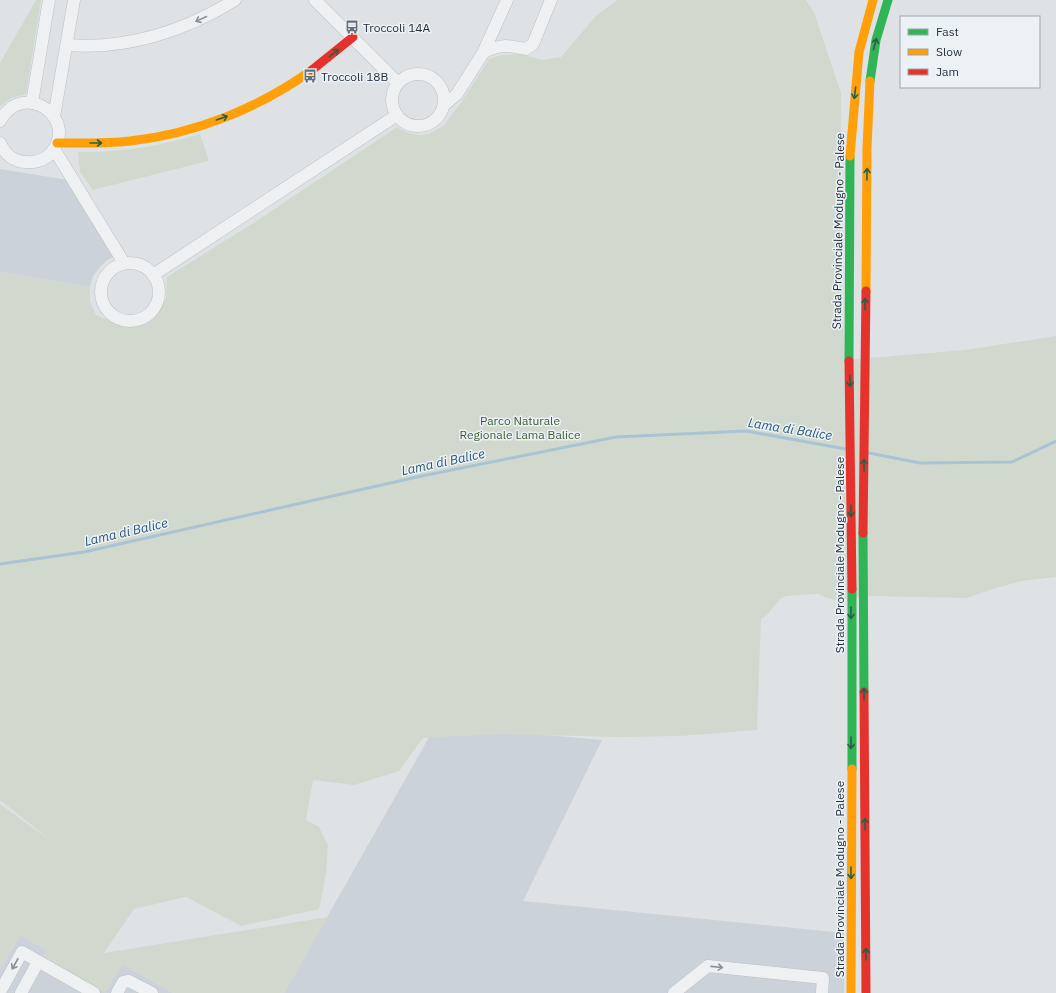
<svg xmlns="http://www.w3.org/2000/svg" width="1056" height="993" viewBox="0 0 1056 993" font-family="'IBM Plex Sans',sans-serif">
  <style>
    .built { fill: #ccd2d9 }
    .green { fill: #d1d9ce }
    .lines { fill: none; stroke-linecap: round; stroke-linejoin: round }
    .stream { stroke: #aac3d4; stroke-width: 3 }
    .street-casing { stroke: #bdc0c3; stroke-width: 13 }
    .street { stroke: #eef0f2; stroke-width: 12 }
    .fast { stroke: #30b455; stroke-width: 9 }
    .slow { stroke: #ff9f0a; stroke-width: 9 }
    .jam { stroke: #e5322d; stroke-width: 9 }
    .oneway { stroke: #899198 }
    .oneway2 { stroke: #286047 }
    .labels { text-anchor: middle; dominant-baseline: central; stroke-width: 3; stroke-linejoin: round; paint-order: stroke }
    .poi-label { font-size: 12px; fill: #24323f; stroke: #ebf1f5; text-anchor: start }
    .street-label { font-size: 12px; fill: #24323f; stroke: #ebf1f5 }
    .park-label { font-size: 12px; fill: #3e5c31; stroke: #ebf1f5 }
    .water-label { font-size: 13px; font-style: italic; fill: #2b5777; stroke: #ebf1f5 }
  </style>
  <rect width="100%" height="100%" fill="#dfe2e5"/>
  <g class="built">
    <polygon points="0,169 68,180 113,257 106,261 99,268 93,276 90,287 0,272"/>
    <polygon points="436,725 602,740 523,901 844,933 844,993 284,993"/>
    <polygon points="20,935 47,950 43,957 105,992 122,964 173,993 0,993 0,970"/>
  </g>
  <g class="green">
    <polygon points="36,0 41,0 26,94 11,98 0,106 0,63"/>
    <polygon points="617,0 806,0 814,12 841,93 840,268 845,360 965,350 1056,336 1056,577 1022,581 996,588 967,598 873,596 838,600 827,598 818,594 786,596 780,599 767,615 761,619 757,730 681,736 621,737 497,734 423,738 399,771 354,785 313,780 306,820 319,827 328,845 326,874 319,909 241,926 186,897 134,909 104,953 328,917 284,993 173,993 122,964 105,993 43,957 47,950 20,935 0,970 0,804 54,843 0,800 0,272 90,287 90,302 96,315 123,326 148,320 166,299 167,277 258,220 397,127 408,133 420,135 429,134 443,126 460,104 489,59 501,55 520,54 542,60 561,57 596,16"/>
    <path d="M200 134 209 161 93 190 80 172 78 152C119 153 160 146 200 134Z"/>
  </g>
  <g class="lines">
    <g class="stream">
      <polyline points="869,453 920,463 1012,462 1056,441"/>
      <polyline points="0,564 84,552 417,477 616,437 746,431 846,449"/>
    </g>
    <g class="street-casing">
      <g id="street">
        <polyline points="315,0 398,83"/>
        <path d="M67 45C126 50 185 31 235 0"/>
        <path d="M483 53C499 44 508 45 526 49L533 44 551 0"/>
        <circle cx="418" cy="100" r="26"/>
        <polyline points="32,103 49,0"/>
        <polyline points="444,105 457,94 483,53 507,0"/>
        <polyline points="54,117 74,0"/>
        <path d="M0 121C23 78 80 119 51 153 45 160 35 163 26 162 14 162 5 154 0 143"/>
        <polyline points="54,149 124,263"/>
        <circle cx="130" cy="292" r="29"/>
        <polyline points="153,275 397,115"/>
        <polyline points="0,992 22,952 94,993"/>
        <polyline points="21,993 38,962"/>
        <polyline points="117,993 123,982 129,981 152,993"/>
        <polyline points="674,993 708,966 823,978 822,993"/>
      </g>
    </g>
    <use href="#street" class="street"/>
    <g class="fast">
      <polyline points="870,81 876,40 888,0"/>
      <polyline points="849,361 850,156"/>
      <polyline points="863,533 864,692"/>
      <polyline points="852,769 852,589"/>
    </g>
    <g class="slow">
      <path d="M57 143C81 143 105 144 130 141 195 134 259 108 312 70"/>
      <polyline points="850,156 859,52 873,0"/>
      <polyline points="866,291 867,148 870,81"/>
      <polyline points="851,993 852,769"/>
    </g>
    <g class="jam">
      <polyline points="312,70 353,37"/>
      <polyline points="849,361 852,589"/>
      <polyline points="863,533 866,291"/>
      <polyline points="864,692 866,993"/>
    </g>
  </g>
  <defs><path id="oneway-shaft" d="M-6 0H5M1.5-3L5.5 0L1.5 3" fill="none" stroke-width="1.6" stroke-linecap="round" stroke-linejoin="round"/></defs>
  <g class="oneway">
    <use href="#oneway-shaft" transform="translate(201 19) rotate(155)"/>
    <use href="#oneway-shaft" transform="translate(15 964) rotate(119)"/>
    <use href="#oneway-shaft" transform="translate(717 967) rotate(6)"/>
  </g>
  <g class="oneway2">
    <use href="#oneway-shaft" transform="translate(875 44) rotate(-75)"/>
    <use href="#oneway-shaft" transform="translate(334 53) rotate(-39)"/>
    <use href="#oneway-shaft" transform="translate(855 93) rotate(96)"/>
    <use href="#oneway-shaft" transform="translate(222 118) rotate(-19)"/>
    <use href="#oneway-shaft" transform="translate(96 143)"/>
    <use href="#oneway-shaft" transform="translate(867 174) rotate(-89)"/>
    <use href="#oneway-shaft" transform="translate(865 304) rotate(-89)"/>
    <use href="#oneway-shaft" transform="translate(850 381) rotate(89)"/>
    <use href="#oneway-shaft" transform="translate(864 465) rotate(-90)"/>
    <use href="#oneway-shaft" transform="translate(851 511) rotate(89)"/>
    <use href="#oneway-shaft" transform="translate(851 613) rotate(90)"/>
    <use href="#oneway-shaft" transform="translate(864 694) rotate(-90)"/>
    <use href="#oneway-shaft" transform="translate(851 743) rotate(90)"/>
    <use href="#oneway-shaft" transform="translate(865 824) rotate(-90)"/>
    <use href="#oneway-shaft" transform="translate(851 873) rotate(90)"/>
    <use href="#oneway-shaft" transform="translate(866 954) rotate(-90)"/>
  </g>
  <defs>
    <g id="bus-bare" transform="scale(1.08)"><path d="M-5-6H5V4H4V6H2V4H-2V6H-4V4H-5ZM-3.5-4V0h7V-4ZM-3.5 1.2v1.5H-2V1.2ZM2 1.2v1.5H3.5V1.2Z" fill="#657079" stroke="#ebf1f5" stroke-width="2.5" paint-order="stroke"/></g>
  </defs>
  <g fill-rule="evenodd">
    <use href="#bus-bare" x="352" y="27"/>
    <use href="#bus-bare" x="310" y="76"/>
  </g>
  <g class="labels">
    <g class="poi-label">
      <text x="363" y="27">Troccoli 14A</text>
      <text x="321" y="76">Troccoli 18B</text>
    </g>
    <g class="street-label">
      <text transform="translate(838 231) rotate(-89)">Strada Provinciale Modugno - Palese</text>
      <text transform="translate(839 555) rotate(-90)">Strada Provinciale Modugno - Palese</text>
      <text transform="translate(839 879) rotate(-90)">Strada Provinciale Modugno - Palese</text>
    </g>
    <g class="park-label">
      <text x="520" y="420">Parco Naturale<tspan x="520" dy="14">Regionale Lama Balice</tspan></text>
    </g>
    <g class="water-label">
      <text transform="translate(790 429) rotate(9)">Lama di Balice</text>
      <text transform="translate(443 462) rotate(-12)">Lama di Balice</text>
      <text transform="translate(126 532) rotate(-13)">Lama di Balice</text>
    </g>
  </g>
  <rect x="900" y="16" width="140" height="72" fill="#ebf1f5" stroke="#9ba5ac"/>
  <rect x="908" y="29" width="20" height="6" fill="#30b455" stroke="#9ba5ac"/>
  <text x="936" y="36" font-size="12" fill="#24323f">Fast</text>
  <rect x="908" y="49" width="20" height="6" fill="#ff9f0a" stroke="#9ba5ac"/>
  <text x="936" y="56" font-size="12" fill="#24323f">Slow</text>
  <rect x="908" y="69" width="20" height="6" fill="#e5322d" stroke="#9ba5ac"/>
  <text x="936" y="76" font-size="12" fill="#24323f">Jam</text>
</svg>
